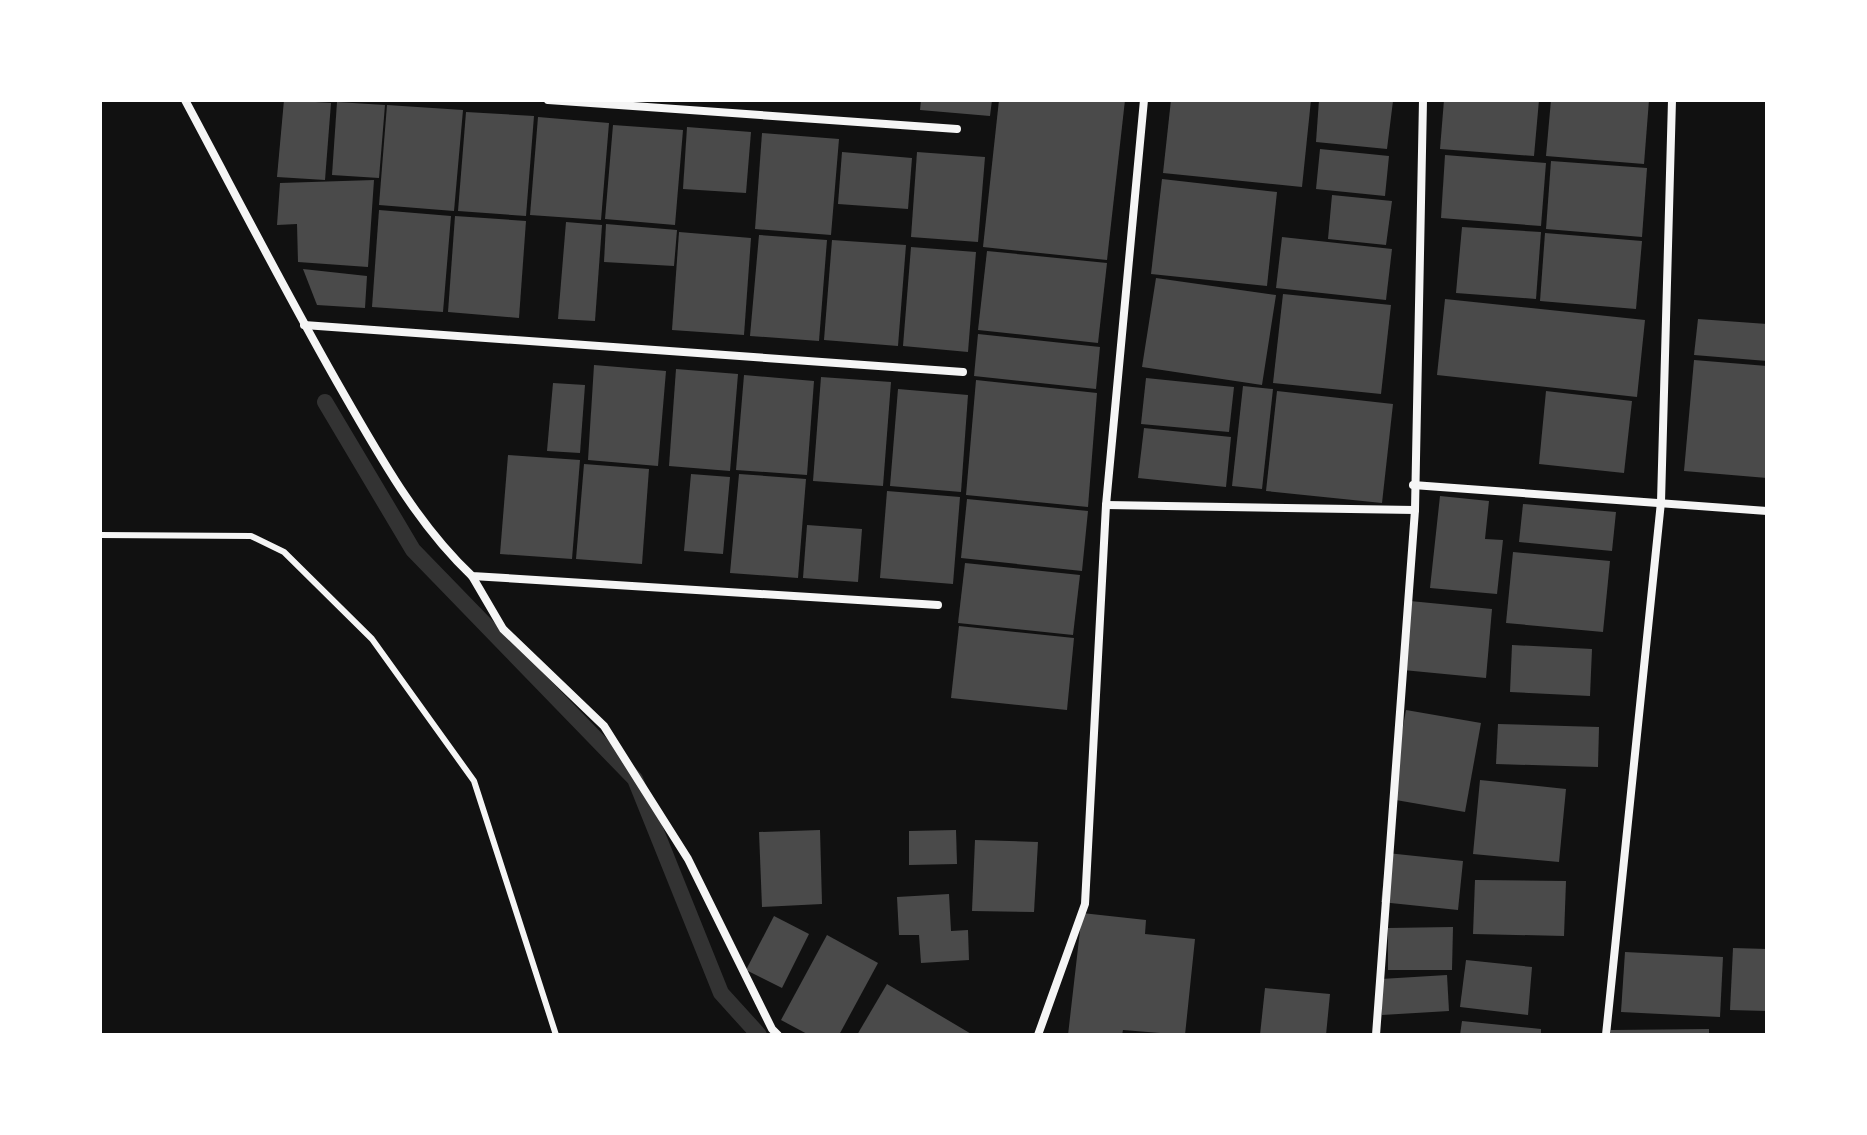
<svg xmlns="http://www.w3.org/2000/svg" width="1867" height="1135" viewBox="0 0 1867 1135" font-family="'PT Sans Narrow',sans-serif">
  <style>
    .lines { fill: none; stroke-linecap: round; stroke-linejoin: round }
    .stream { stroke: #333; stroke-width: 16 }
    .building { fill: #4a4a4a }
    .service { stroke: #f5f5f5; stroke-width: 6 }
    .minor { stroke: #f5f5f5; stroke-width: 8 }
  </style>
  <rect width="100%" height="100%" fill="#111"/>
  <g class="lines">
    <polyline class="stream" points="325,402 413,550 635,779 721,993 759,1035"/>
  </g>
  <g class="building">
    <polygon points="284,100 331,103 325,180 277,177"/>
    <polygon points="921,100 992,100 990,116 920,110"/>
    <polygon points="999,100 1125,100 1107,260 983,247"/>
    <polygon points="1171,100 1311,100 1302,187 1163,173"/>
    <polygon points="1319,100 1393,101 1387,149 1316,142"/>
    <polygon points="1444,100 1539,100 1534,156 1440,149"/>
    <polygon points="1551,100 1649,100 1644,164 1546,156"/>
    <polygon points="337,102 385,105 379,178 332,175"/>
    <polygon points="387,105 463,110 454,211 379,205"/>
    <polygon points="466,112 534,116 526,216 458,211"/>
    <polygon points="538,117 609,123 601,220 530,215"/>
    <polygon points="613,125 683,130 675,225 605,219"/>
    <polygon points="687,127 751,132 746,193 683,189"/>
    <polygon points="762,133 839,139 831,235 755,229"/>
    <polygon points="1320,149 1389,156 1385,196 1316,189"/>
    <polygon points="842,152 912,158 908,209 838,204"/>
    <polygon points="917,152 985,157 978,242 911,237"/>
    <polygon points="1445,155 1546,163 1541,226 1441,218"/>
    <polygon points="1551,161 1647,168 1642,237 1546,229"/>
    <polygon points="1162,179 1277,192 1267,286 1151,274"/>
    <polygon points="374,180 368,267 298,262 297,224 277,225 280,183"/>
    <polygon points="1332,195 1392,201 1386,245 1328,239"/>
    <polygon points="379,210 451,216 443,312 372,307"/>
    <polygon points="455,216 526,221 519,318 448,312"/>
    <polygon points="566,222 602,225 595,321 558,319"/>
    <polygon points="606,224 677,230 674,266 604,262"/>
    <polygon points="1462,227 1541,232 1536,299 1456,293"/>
    <polygon points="679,232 751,238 744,335 672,330"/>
    <polygon points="1545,233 1642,241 1636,309 1540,301"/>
    <polygon points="759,235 827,240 819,341 750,336"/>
    <polygon points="1282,237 1392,249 1386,300 1276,288"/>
    <polygon points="832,240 906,245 898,346 824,340"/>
    <polygon points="911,247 976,252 968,352 903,346"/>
    <polygon points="987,251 1107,263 1098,343 978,330"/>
    <polygon points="303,269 367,276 365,308 317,305"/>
    <polygon points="1156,278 1276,295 1262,385 1142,367"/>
    <polygon points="1283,294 1391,305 1381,394 1273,383"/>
    <polygon points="1445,299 1645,320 1637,397 1437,375"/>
    <polygon points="1698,319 1767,324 1767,361 1694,355"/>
    <polygon points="978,334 1100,347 1096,389 974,376"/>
    <polygon points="1694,360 1767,366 1767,478 1684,471"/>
    <polygon points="594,365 666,371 658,466 588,460"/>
    <polygon points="676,369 738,374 730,471 669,466"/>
    <polygon points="744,375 814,381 807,475 736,470"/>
    <polygon points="821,377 891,382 883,486 813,481"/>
    <polygon points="1146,378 1234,387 1229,432 1141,424"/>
    <polygon points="976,380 1097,393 1088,507 966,495"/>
    <polygon points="553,383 585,385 580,453 547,451"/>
    <polygon points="1243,386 1273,389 1262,489 1232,486"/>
    <polygon points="898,389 968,395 961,492 890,486"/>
    <polygon points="1277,391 1393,404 1382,503 1266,491"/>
    <polygon points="1546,391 1632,401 1624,473 1539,464"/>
    <polygon points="1144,428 1231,437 1226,487 1138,478"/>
    <polygon points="508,455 580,460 572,559 500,554"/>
    <polygon points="584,464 649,469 642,564 576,559"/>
    <polygon points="691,474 730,477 723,554 684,551"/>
    <polygon points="739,474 806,479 798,578 730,573"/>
    <polygon points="887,491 960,497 953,584 880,578"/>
    <polygon points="1440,496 1489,501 1485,539 1503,540 1497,594 1430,588"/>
    <polygon points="967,499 1088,511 1082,571 961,558"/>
    <polygon points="1523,504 1616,512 1612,551 1519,542"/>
    <polygon points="807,525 862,529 858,582 803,578"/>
    <polygon points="1513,552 1610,561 1603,632 1506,623"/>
    <polygon points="965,563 1080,575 1073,635 958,623"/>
    <polygon points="1410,601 1492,609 1486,678 1403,670"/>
    <polygon points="959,626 1074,638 1067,710 951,698"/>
    <polygon points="1512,645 1592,649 1590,696 1510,692"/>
    <polygon points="1406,710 1481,723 1465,812 1390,799"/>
    <polygon points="1498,724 1599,727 1598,767 1496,764"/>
    <polygon points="1480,780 1566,789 1559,862 1473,854"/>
    <polygon points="820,830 822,904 762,907 759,832"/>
    <polygon points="956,830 957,864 909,865 909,831"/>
    <polygon points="975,840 1038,842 1034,912 972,911"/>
    <polygon points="1387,853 1463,861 1458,910 1381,902"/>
    <polygon points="1475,880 1566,881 1564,936 1473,934"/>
    <polygon points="949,894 951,931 968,930 969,960 921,963 919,935 899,935 897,897"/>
    <polygon points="1082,913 1146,920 1145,934 1195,939 1185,1035 1123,1030 1122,1035 1068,1035"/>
    <polygon points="774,916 809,934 782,988 746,970"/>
    <polygon points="1453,927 1452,970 1388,970 1388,928"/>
    <polygon points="827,935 878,963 839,1035 809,1035 781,1020"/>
    <polygon points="1733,948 1767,949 1767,1011 1730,1010"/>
    <polygon points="1625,952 1723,957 1720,1017 1621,1012"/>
    <polygon points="1466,960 1532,967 1528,1015 1460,1007"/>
    <polygon points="1447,975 1449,1011 1382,1015 1381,979"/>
    <polygon points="887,984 973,1035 857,1035"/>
    <polygon points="1265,988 1330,994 1326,1035 1260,1035"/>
    <polygon points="1462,1021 1541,1029 1541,1035 1460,1035"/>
    <polygon points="1709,1029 1709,1035 1611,1035 1611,1030"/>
  </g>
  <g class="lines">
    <polyline class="service" points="100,535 251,536 284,552 372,639 474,781 556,1035"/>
    <g class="minor">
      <path d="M185 100C238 199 289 299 345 396 382 460 418 525 472 576L938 605"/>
      <polyline points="548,100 957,129"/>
      <polyline points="304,325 963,372"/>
      <polyline points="1413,485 1767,511"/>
      <polyline points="1106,505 1415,510"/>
      <polyline points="472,576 503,629 604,726 688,859 772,1029 778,1035"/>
      <polyline points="1038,1035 1085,904 1106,505 1144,100"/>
      <polyline points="1376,1035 1415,510 1423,100"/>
      <polyline points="1606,1035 1661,502 1672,100"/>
    </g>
  </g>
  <rect width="1867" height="1135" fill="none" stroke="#ffffff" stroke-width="204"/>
</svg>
